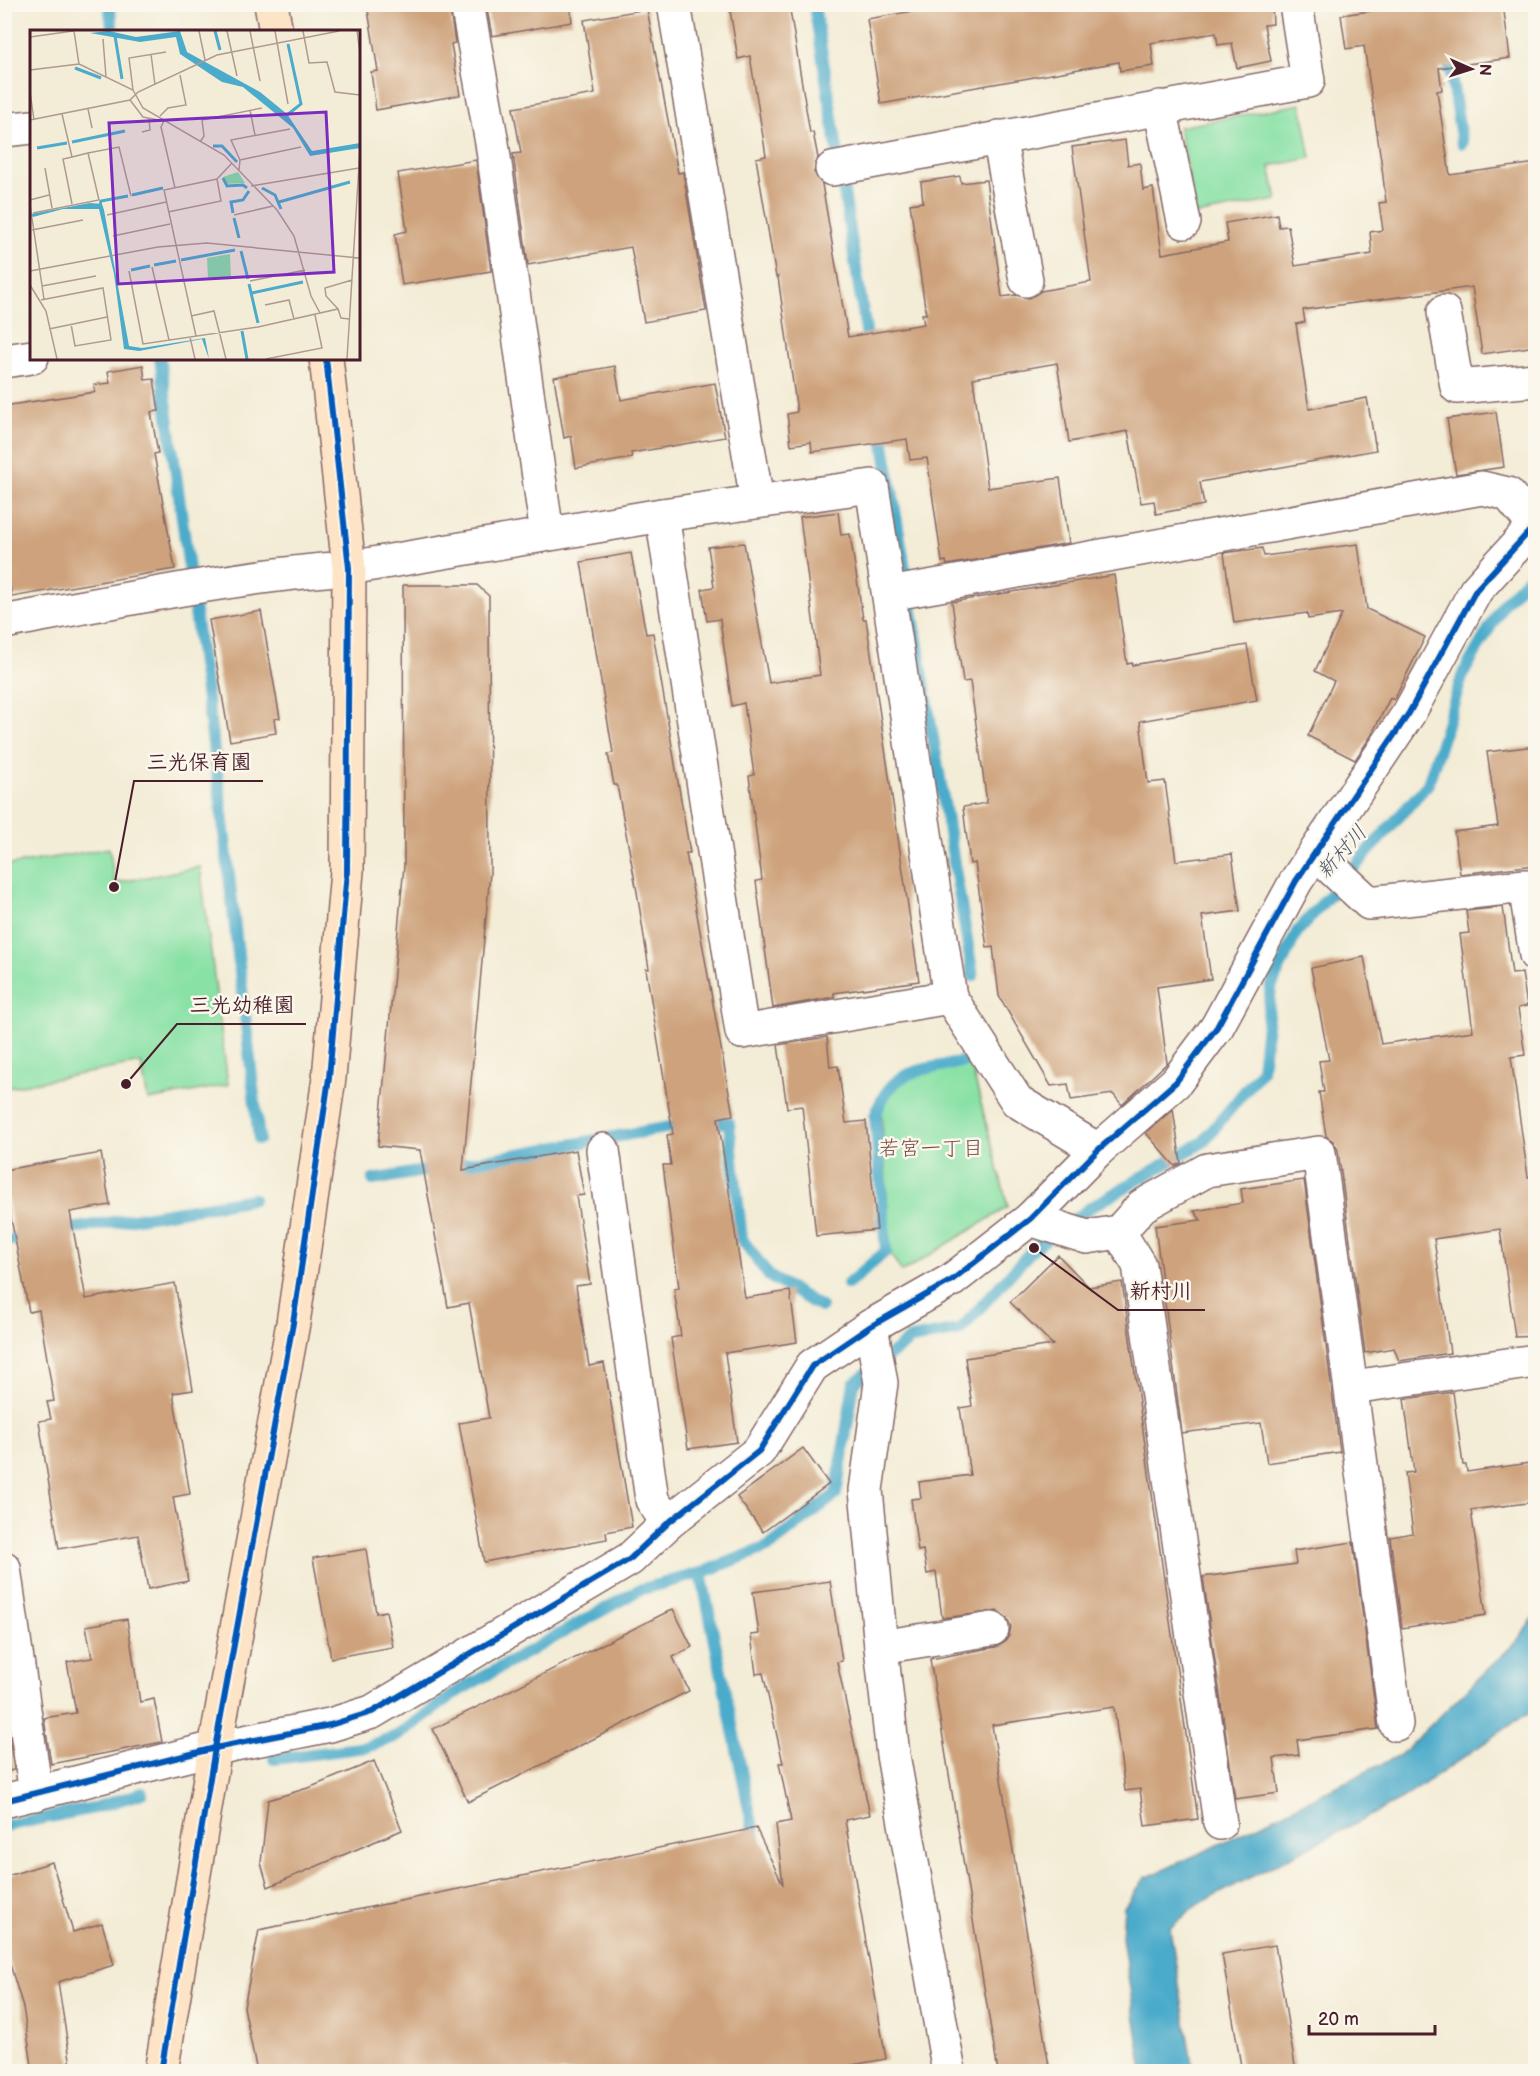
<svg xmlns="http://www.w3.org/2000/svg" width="1540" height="2076" viewBox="0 0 1540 2076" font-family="'Balsamiq Sans','Klee One',sans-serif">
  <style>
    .green { fill: #88e1a5; stroke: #698068; stroke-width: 1.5 }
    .water { fill: #4babca; stroke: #4a657a; stroke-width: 1.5 }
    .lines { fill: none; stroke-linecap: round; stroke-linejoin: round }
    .stream { stroke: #4babca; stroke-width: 12 }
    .building { fill: #cda27c }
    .street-casing { stroke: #856767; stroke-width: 36 }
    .secondary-casing { stroke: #856767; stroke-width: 36 }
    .street { stroke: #fff; stroke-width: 33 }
    .secondary { stroke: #fee4c6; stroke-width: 33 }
    .cycleway-casing { stroke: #fbf7ec; stroke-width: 10 }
    .cycleway { stroke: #0057b8; stroke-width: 6 }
    .labels { text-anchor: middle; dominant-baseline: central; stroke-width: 5; stroke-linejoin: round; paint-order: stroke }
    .water-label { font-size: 21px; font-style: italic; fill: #4a576b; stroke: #fbf7ec }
    .neighbourhood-label { font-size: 21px; fill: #784d47; stroke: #fbf7ec }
    .inset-river { fill: none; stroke: #4babca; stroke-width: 3 }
    .inset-road { fill: none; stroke: #af9a92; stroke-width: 1.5 }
    .view { fill: #7b2cbf; fill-opacity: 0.15; stroke: #7b2cbf; stroke-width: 3 }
    .inset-edge { fill: none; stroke: #4a1f2b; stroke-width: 3 }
    .leader { fill: none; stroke: #4a1f2b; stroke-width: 2 }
    .callout-dot { fill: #4a1f2b; stroke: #fbf7ec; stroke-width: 2 }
    .callout-label { font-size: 21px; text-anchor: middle; font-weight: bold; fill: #4a1f2b; stroke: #fbf7ec; stroke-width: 5; stroke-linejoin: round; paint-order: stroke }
  </style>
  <rect width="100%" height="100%" fill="#fbf7ec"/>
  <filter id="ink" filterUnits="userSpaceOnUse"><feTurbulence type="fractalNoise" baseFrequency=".0167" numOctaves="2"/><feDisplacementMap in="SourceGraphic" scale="12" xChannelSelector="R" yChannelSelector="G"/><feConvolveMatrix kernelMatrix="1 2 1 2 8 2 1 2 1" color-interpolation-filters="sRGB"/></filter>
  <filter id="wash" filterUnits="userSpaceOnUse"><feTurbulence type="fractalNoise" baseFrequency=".008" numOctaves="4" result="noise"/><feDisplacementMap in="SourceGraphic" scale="24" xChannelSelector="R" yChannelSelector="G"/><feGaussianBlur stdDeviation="1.35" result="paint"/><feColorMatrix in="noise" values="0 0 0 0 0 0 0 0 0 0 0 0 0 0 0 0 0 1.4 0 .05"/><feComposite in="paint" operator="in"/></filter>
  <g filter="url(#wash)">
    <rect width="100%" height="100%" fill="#f3ecd6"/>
    <g class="green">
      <polygon points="1301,104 1311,158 1270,166 1277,200 1196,215 1179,127"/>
      <polygon points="109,848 115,883 200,867 228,1085 148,1100 141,1063 5,1088 5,866"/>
      <polygon points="971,1065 1008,1207 902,1272 891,1255 881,1106 900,1079"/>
    </g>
    <polygon class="water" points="1535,1616 1534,1709 1402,1799 1197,1905 1170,1928 1193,2071 1143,2071 1122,1938 1124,1907 1145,1878 1214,1847 1400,1755 1517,1641"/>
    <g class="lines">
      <g class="stream">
        <polyline points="109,4 113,32"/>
        <polyline points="814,4 869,350"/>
        <polyline points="1447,50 1462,143"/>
        <polyline points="160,358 219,787 259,1139"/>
        <polyline points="881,426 973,976"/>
        <polyline points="704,1121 729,1123 742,1239 769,1276 821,1307"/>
        <polyline points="373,1180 687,1124"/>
        <polyline points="59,1231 253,1199"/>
        <polyline points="4,1241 30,1237"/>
        <path d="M848 1284 886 1251 875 1117C891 1066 920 1072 966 1061"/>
        <polyline points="701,1573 756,1843"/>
        <polyline points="274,1759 366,1747 397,1736 460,1690 639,1590 701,1573 770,1546 836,1494 854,1383 911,1339 960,1330 1034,1248 1091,1207 1203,1142 1262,1070 1271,987 1297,932 1428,784 1463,674 1504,603 1536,569"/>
        <polyline points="4,1826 94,1808 142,1793"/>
      </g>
    </g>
    <g id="blocks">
      <g class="building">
        <polygon points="367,4 449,4 455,43 451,44 460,95 376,110 371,72 378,71"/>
        <polygon points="486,4 570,4 572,22 492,36"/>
        <polygon points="729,4 789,4 810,133 813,132 818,158 814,172 822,184 848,337 924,324 922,314 926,314 910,204 923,202 921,182 960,176 961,183 986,180 1002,297 1016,295 1029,298 1041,291 1091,282 1072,147 1125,140 1128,165 1140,163 1143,190 1153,188 1162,254 1228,242 1225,223 1277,214 1279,227 1288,226 1295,266 1372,254 1370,232 1383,230 1379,203 1386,202 1381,160 1364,46 1346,49 1341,15 1370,11 1369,4 1503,4 1510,58 1439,68 1442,90 1437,91 1450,175 1536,163 1536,346 1482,354 1472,287 1303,310 1305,322 1296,324 1309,409 1367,398 1376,450 1200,482 1204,505 1156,514 1154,501 1141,503 1128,431 1069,442 1057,363 973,378 988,488 1060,478 1069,543 947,565 946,561 942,562 927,458 910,460 907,439 812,452 811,442 791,445 787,414 797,412 778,277 776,277 756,158 766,156 750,56 738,59"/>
        <polygon points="954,4 1272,4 1273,24 1264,25 1271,61 1237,68 1232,43 1218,45 1216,33 1151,43 1154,66 1120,71 1119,62 881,104 867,19"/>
        <polygon points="647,9 678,173 683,172 706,311 644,322 631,247 528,265 513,154 521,153 513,108 595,94 584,20"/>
        <polygon points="476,160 491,271 402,285 395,234 407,231 398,173"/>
        <polygon points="143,365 145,380 154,379 159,411 151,412 158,453 154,454 175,569 12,597 4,556 4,406 95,392 94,385 110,383 108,371"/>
        <polygon points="615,366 621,400 715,383 725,437 631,453 632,458 576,468 571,436 564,438 554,377"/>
        <polygon points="1496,412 1504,467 1456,474 1447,419"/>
        <polygon points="838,512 841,535 850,534 863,619 866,619 919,981 834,993 834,997 773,1008 756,881 762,880 749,776 754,775 744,703 732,706 720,619 707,621 702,589 714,587 708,547 744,543 769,683 820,675 800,517"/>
        <polygon points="1358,544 1367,609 1425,637 1394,700 1390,698 1371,736 1355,760 1308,736 1334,681 1315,671 1342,614 1308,619 1307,613 1234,623 1224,553 1262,548 1264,556"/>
        <polygon points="631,553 646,634 653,633 690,853 686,853 733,1115 718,1118 745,1298 790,1291 797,1342 725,1353 737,1442 688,1449 671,1338 681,1336 674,1289 679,1288 663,1165 671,1165 667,1135 673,1134 646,969 649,969 637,892 617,785 614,785 608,754 613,753 581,562"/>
        <polygon points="1114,575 1127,664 1132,663 1132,665 1247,645 1257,700 1140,721 1148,783 1165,781 1176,861 1232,854 1240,911 1202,916 1211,979 1157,987 1167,1063 1122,1105 1113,1094 1071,1100 1068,1084 1051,1086 999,996 993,947 987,948 975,863 970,864 963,807 987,803 970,681 963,682 952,602"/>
        <polygon points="403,585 477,585 489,596 490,873 463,1170 576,1150 584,1195 576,1196 590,1284 576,1286 589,1366 604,1363 632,1527 606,1532 607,1539 484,1562 459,1423 489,1418 469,1303 448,1307 420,1150 378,1146 404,865"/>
        <polygon points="261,611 280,718 274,719 276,733 230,741 209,620"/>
        <polygon points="1536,746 1536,865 1460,874 1454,832 1498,826 1487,752"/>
        <polygon points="1503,907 1512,974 1522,973 1527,1006 1518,1008 1525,1055 1511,1057 1528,1177 1536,1176 1536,1336 1515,1337 1500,1229 1434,1239 1450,1353 1399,1361 1394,1348 1365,1353 1338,1150 1333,1141 1326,1136 1319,1092 1324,1092 1319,1061 1329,1060 1311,968 1364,957 1381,1044 1473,1031 1460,934 1469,933 1466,911"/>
        <polygon points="827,1037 830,1067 838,1066 846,1123 866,1121 877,1230 816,1236 802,1106 787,1108 778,1045"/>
        <polygon points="1173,1109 1181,1163 1175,1166 1146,1133"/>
        <polygon points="101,1153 110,1205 70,1212 86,1299 175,1283 193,1390 173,1393 190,1494 173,1497 188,1581 148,1589 138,1535 59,1549 39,1421 51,1419 47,1402 54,1401 39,1310 29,1312 4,1182 4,1170"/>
        <polygon points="1304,1180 1340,1452 1267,1463 1261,1423 1182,1433 1155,1226 1201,1220 1194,1211 1243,1203 1241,1189"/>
        <polygon points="1058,1255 1089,1287 1122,1282 1198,1819 1145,1826 1140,1789 1125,1791 1114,1707 992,1725 1050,2072 998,2072 930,1659 996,1647 1004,1643 1009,1636 1011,1627 1007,1618 998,1611 942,1618 936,1572 927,1574 923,1550 918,1551 911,1499 921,1498 919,1482 970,1475 960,1408 972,1406 965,1358 1053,1345 1010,1302"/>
        <polygon points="1453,1392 1463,1465 1466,1465 1467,1472 1536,1462 1536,1502 1471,1510 1486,1615 1402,1628 1390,1537 1413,1533 1405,1473 1414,1472 1404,1399"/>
        <polygon points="803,1448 829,1484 763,1532 737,1497"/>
        <polygon points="1353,1542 1378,1729 1297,1740 1299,1755 1274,1758 1279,1793 1235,1799 1203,1577 1296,1564 1294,1551"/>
        <polygon points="366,1549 376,1613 386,1611 393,1647 331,1658 313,1558"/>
        <polygon points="830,1581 842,1661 837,1662 870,1815 845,1820 886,2059 813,2072 257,2072 244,2007 259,1930 756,1828 783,1885 776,1824 791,1821 779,1763 783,1763 763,1673 756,1674 751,1635 759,1634 753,1592"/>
        <polygon points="673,1609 692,1647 673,1657 689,1691 468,1802 433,1729"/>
        <polygon points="127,1619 140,1702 154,1699 162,1742 51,1764 44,1718 76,1713 67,1662 92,1658 86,1626"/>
        <polygon points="4,1725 7,1725 14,1770 4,1772"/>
        <polygon points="374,1761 402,1830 268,1887 261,1863 268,1800 311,1787"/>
        <polygon points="52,1862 73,1932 102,1923 114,1965 58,1982 72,2072 33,2072 23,2007 4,1945 4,1877"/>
        <polygon points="1275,1945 1296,2072 1242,2072 1222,1954"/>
      </g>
    </g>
  </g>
  <g filter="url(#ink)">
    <use href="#blocks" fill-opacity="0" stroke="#856767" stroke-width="1.5"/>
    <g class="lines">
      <g class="street-casing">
        <g id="street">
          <polyline points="467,4 492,143 547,534"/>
          <polyline points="674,4 757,501"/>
          <polyline points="1160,107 1184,222"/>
          <polyline points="4,130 32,127"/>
          <polyline points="999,137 1026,280"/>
          <polyline points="832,169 1308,81 1296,4"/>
          <polyline points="1444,312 1457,387 1536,380"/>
          <polyline points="4,361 32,357"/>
          <polyline points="662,515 742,1032 950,997"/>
          <polyline points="889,594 1482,488 1508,494 1534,525"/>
          <path d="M4 622C118 601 233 576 349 568L662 515 872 486 950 997 1017 1101 1098 1150"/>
          <polyline points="1315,853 1369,903 1525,886 1536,955"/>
          <polyline points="603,1150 652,1500 668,1523"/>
          <polyline points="1030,1219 1087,1237 1119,1232 1142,1206 1207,1170 1319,1153 1396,1724"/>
          <polyline points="1119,1232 1139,1265 1220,1823"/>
          <polyline points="871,1326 881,1383 866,1490 881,1647 893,1755 949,2072"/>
          <polyline points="1352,1387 1536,1361"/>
          <polyline points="4,1568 36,1794"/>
          <polyline points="881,1647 992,1629"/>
          <polyline points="4,1801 215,1748 330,1725 372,1712 630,1559 668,1523 759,1451 812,1366 871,1326 952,1280 1030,1219 1098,1150 1176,1082 1217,1027 1296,881 1409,713 1476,590 1536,524"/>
        </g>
      </g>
      <g class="secondary-casing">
        <g id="secondary">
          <polyline points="271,4 276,32"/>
          <polyline points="161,2072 215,1748 293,1323 329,1078 347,871 349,568 326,358"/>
        </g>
      </g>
      <use href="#street" class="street"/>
      <use href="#secondary" class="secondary"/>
      <g class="cycleway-casing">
        <g id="cycleway">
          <polyline points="4,1801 215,1748 330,1725 372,1712 630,1559 668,1523 759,1451 812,1366 871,1326 952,1280 1030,1219 1098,1150 1176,1082 1217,1027 1296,881 1409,713 1476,590 1536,524"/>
          <polyline points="161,2072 215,1748 293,1323 329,1078 347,871 349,568 326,358"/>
        </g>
      </g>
      <use href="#cycleway" class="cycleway"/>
    </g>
  </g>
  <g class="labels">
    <g class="water-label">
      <text transform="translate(1342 852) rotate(-48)">新村川</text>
    </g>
    <g class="neighbourhood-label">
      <text x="931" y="1148">若宮一丁目</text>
    </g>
  </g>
  <g transform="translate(30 30)">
    <rect width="330" height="330" fill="#f3ecd6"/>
    <path d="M208 142 215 153 195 154 193 147ZM200 224 201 248 178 250 177 228Z" fill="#88e1a5"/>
    <path d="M79 1 106 7 150 1 157 22 230 62 257 84 282 121 330 113V118L280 126 263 98 213 57 192 52 150 24 146 7 110 12 60 3ZM60 173 72 174 74 180 99 316 112 318 175 308 179 329 172 309 109 321 94 319 84 244 69 179H33L3 187 1 184Z" fill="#4babca"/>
    <path class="inset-river" d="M185 1 190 20M85 6 92 49M45 38 71 48M257 85 271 74 258 14M42 112 95 101M183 116H192L207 132M7 118 37 113M193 148 197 156 213 155 217 158M232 158 245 165 251 179M102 165 133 158M249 172 320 152M70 175 71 171 98 166M203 183 201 172 213 170 219 161M204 188 209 208M211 221 218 249M151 230 205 220M124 235 146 231M101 240 120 236M219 254 228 293M222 263 273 252M212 301 217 329"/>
    <path class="inset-road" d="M44 1 49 34 103 60 113 78 194 125 247 180 264 206 281 266 290 283M169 1 175 30M197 1 207 46M220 1 230 51M245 1 258 74M273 1 279 33 297 32 305 62 330 65M327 1 330 24M0 7 43 1M73 9 76 47M121 24 125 55M0 40 49 34M103 60 99 28 136 22M0 62 4 90M100 70 113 87 134 91 131 97 145 158M58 79 62 98M220 80 225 105M130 86 138 78 156 75 150 45M0 90 100 70 108 62 187 25 309 1M112 102 120 100 119 89M170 112 174 106 172 90 232 78M58 123 89 117 101 166M42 127 33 129 42 174M210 130 271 117M15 138 22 178M209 140 210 130 201 110 260 99M221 156 329 138M0 170 19 165M0 175 14 269M138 182 191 171 187 149M3 183 69 170 58 123 42 127 32 84M77 185 136 172M204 185 243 176M2 200 53 190M83 206 140 194M122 237 139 310M0 241 128 217 177 213 329 228M99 241 113 314 228 297 308 279 311 288 319 289M220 251 275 240M0 255 16 281 27 329M12 256 66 246M11 270 73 258 81 310 45 316 41 294M235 275 259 270 264 289M308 279 296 266 295 258 322 250M161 286 184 281 196 329M19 299 77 287M166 306 134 160 187 149 202 133M160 307 165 329M236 329 292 318 285 285M317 329 330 119"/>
    <path class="view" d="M296 82 304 242 88 254 79 93Z"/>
    <rect width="330" height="330" class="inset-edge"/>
  </g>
  <path class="leader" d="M114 887L134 781H263M126 1084L177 1024H306M1034 1248L1118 1310H1205"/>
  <g class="callout-dot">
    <circle cx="114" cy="887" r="6"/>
    <circle cx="126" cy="1084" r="6"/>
    <circle cx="1034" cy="1248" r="6"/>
  </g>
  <g class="callout-label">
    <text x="199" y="769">三光保育園</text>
    <text x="242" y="1012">三光幼稚園</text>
    <text x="1161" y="1298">新村川</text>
  </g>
  <rect width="1540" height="2076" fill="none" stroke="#fbf7ec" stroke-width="24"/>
  <g transform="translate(1471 69) rotate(93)" stroke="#fbf7ec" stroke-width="4.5" paint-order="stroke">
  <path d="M0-4.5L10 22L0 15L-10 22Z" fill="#4a1f2b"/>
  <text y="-9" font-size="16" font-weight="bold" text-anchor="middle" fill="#4a1f2b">N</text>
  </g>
  <path d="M1309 2025v9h126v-9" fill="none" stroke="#4a1f2b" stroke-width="3"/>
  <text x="1318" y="2025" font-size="18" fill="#4a1f2b" stroke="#fbf7ec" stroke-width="4.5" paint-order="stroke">20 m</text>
</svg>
